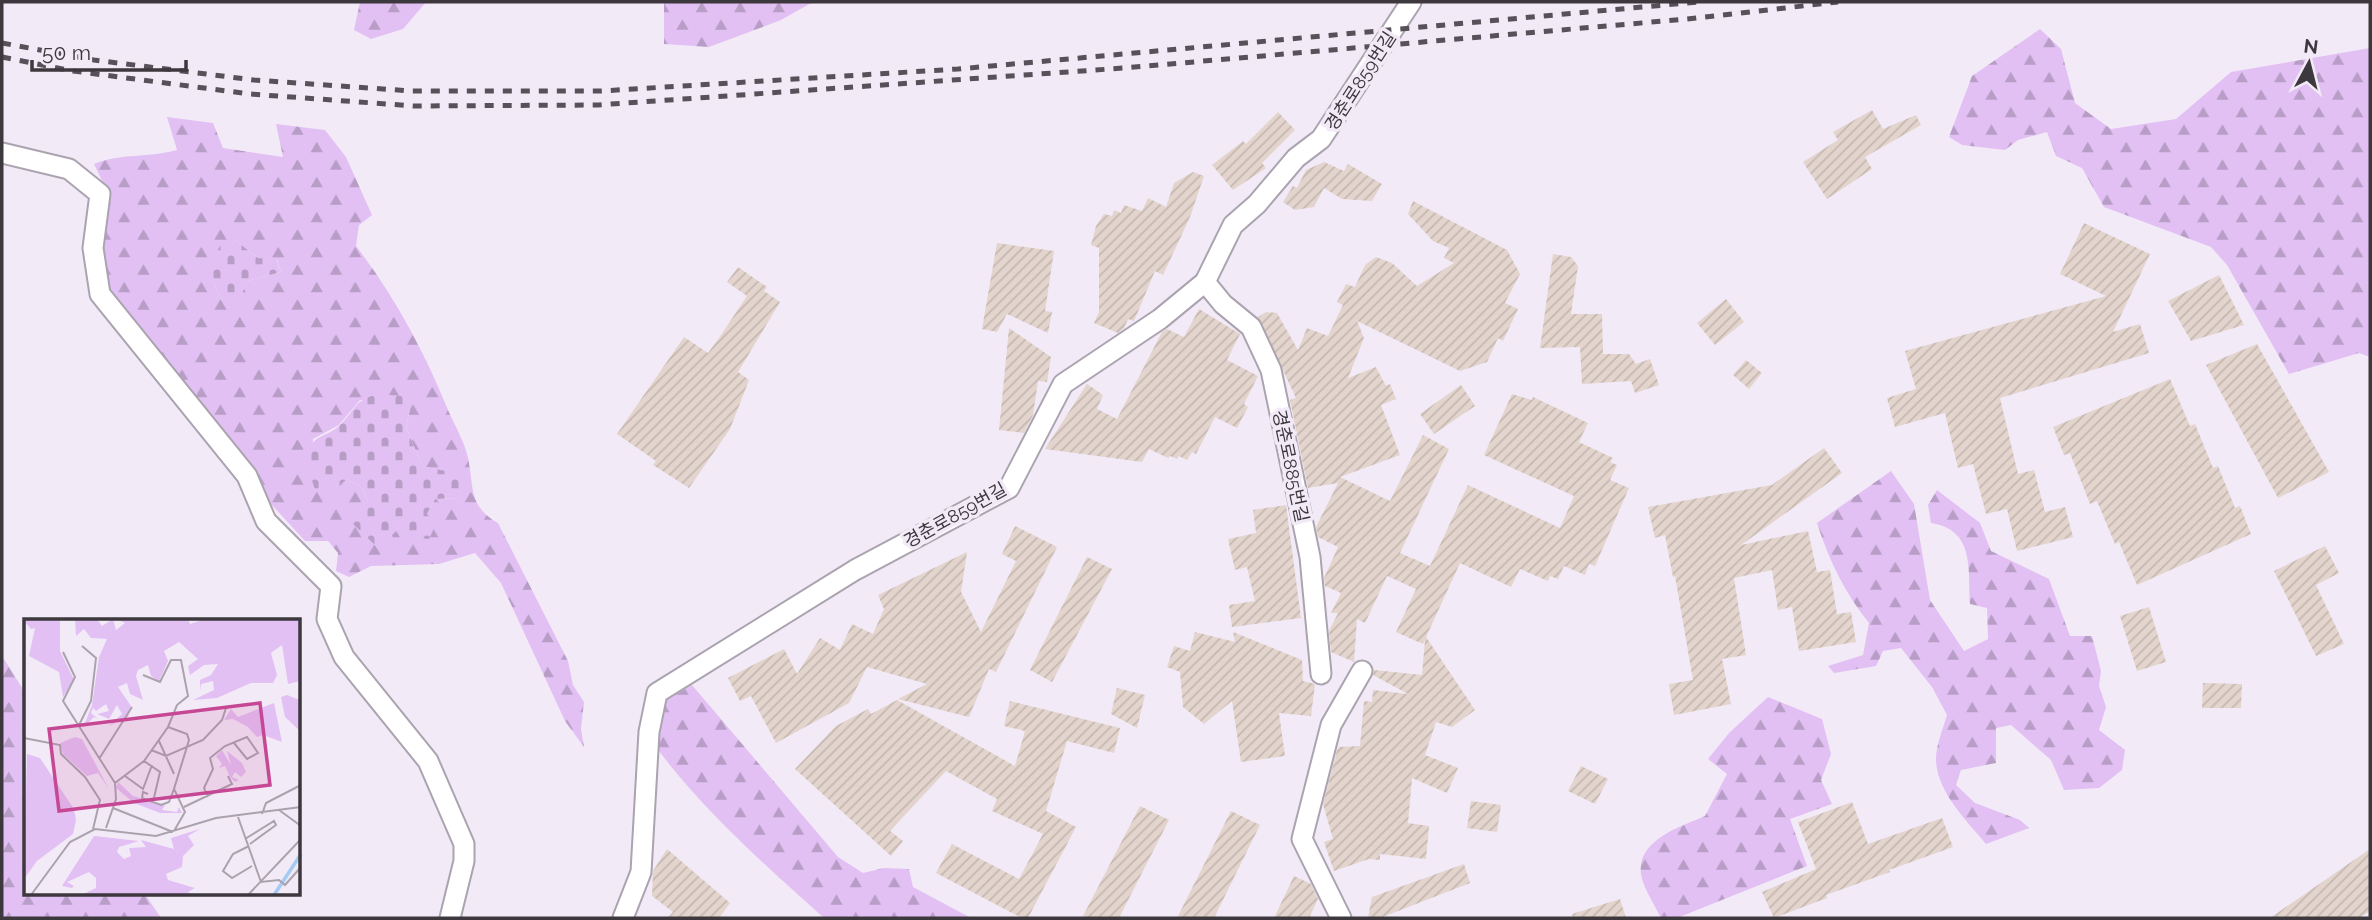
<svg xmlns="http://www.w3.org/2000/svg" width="2372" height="920" viewBox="0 0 2372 920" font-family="Raleway,'Noto Sans KR',sans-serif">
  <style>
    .forest { fill: url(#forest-firs); fill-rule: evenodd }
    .cemetery { fill: url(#cemetery-stones) }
    .building { fill: url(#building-hatch) }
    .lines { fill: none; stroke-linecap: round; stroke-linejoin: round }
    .minor-casing { stroke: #aba3af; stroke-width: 23 }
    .minor { stroke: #fff; stroke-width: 19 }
    .rail { stroke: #575259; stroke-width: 5; stroke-dasharray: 9 9; stroke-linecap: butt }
    .labels { text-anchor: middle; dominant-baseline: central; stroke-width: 7; stroke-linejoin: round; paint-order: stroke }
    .street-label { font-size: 18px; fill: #3c383d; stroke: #f3eaf7 }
    .inset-river { fill: none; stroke: #a5caf3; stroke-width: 3.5 }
    .inset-road { fill: none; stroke: #aaa3ad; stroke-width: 2 }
    .view { fill: #c64894; fill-opacity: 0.15; stroke: #c64894; stroke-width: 3.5 }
    .inset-edge { fill: none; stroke: #3c383d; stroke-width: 3.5 }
  </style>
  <defs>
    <pattern id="forest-firs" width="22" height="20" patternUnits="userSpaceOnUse" patternTransform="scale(1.75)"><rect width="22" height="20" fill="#e2c0f4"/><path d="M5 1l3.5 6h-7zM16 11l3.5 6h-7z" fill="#b89dc7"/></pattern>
    <pattern id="cemetery-stones" width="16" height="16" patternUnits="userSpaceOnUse" patternTransform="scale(1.75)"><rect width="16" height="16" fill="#e2c0f4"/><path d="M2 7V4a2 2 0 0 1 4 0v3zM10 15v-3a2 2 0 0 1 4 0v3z" fill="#b89dc7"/></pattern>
    <pattern id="building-hatch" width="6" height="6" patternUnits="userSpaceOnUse" patternTransform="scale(1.75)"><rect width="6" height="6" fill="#e3d5cd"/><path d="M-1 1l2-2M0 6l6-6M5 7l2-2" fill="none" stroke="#c4b8b1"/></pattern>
  </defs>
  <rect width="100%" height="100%" fill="#f3eaf7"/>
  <g class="forest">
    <polygon points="360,2 426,2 403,29 371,39 354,30"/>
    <polygon points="664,2 813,2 781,20 709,47 664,44"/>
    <polygon points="2040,29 2061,49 2075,103 2111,129 2176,119 2231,72 2370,48 2370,357 2359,353 2289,374 2227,265 2211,247 2104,207 2082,168 2056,156 2047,132 2018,140 2005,150 1962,145 1949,137 1972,76"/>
    <path d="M167 117 213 123 223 148 283 157 276 124 325 130 346 157 372 215 359 225 356 246C395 297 424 351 448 410 454 424 463 439 467 454 475 484 466 505 498 523L568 661 573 685 584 702 581 729 584 747 565 721 501 583 475 553 439 564 371 566 349 577 336 571 338 553 328 541H305L271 504 254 468 149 345 113 296 100 267 105 187 94 164C121 153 149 158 177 150ZM235 240 258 258 277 260 281 272 247 281 223 301C204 273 218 264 235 240ZM360 400 410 409 406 427 422 466 454 474 461 498 435 499 427 514 400 527 378 548 351 521 368 501 363 489 347 479 315 489 311 474 313 439 339 425Z"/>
    <path d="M1891 471 1914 504 1930 600 1964 651 1988 639 1987 608 1970 604C1968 569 1975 530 1931 523L1928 505 1937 490 1980 523 1991 551 2049 579 2070 636H2092L2101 671 2099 686 2106 707 2099 730 2125 750 2122 770 2099 788 2064 790 2051 760 2011 725 1996 728V763L1961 770 1956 785 1975 803 2020 820 2029 828 1986 844C1967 821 1936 791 1936 759 1936 745 1943 729 1947 715L1932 687 1901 648 1883 651 1876 666 1834 673 1828 666 1863 655 1869 623C1844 592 1829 560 1817 523Z"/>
    <polygon points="2,656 26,694 26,894 145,894 161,918 2,918"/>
    <path d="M692 685 838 857 863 873 884 868 909 869 913 887 971 918H824C764 864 702 810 653 743L665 701Z"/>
    <path d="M1768 697 1822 719 1831 754 1821 780 1832 804 1790 819 1807 866 1677 918H1661C1655 906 1646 892 1642 879 1632 841 1680 827 1705 816L1727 774 1708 759 1729 733Z"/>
  </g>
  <g class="cemetery">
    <path d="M235 240 258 258 276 259 281 272 247 281 239 302 223 301C210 283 209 260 223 242Z"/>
    <path d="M378 394 403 396 410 409 406 427 422 466 454 473 461 486V498L435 499 427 514 436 524 429 539 406 537 400 527 392 535 396 547 378 548 350 521 356 507 368 501 363 489 347 479 336 489 315 490 304 455C317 431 326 439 341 424 357 407 354 401 378 394Z"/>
  </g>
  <g class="building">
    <polygon points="1872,110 1883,129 1916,115 1921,125 1865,157 1872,169 1827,199 1803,162 1838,140 1833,132"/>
    <polygon points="1278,112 1295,130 1262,163 1266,168 1233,190 1212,165 1243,141 1246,144"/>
    <polygon points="1324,162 1344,171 1348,164 1382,184 1372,201 1342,199 1324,188 1314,207 1295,210 1283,202 1293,186 1297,188 1306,170"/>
    <polygon points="1193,172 1204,176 1190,217 1163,275 1155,271 1134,321 1128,319 1124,328 1118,333 1094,323 1099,312 1099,248 1091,245 1096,226 1104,214 1112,216 1114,210 1121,213 1124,205 1142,211 1148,198 1166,207 1174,183"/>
    <polygon points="1413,201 1507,250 1520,274 1505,303 1518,309 1503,341 1498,338 1487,362 1460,371 1357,321 1364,338 1348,378 1376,367 1386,386 1390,384 1396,399 1381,405 1400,455 1340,477 1390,501 1423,435 1449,449 1400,553 1430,566 1468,485 1560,528 1574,496 1484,455 1512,394 1532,400 1533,397 1588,423 1579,442 1613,458 1610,462 1617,465 1610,480 1629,488 1595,566 1589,564 1585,575 1564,566 1558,579 1550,576 1548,581 1520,569 1511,587 1460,563 1426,637 1475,710 1452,727 1436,722 1425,755 1458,768 1447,793 1412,778 1408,823 1429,826 1426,859 1380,854 1380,860 1369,859 1334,871 1324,842 1333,839 1323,804 1337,750 1339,747 1360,746 1364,701 1372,702 1373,690 1408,694 1373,675 1374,670 1422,675 1425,640 1423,644 1396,632 1416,589 1387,576 1365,623 1357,619 1354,662 1331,652 1329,631 1338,613 1331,613 1341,593 1325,586 1324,578 1338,547 1318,537 1316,527 1338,483 1308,488 1290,400 1296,398 1258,317 1266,312 1277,313 1298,350 1307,328 1328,336 1343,305 1337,302 1346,284 1355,287 1365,265 1376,257 1392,263 1417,286 1454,263 1444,258 1449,248 1433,241 1408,214"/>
    <polygon points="2084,223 2150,254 2113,332 2140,324 2149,353 2000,398 2018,474 2034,470 2045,512 2065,507 2073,537 2017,551 2007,509 1986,514 1973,464 1958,468 1945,413 1895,427 1887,398 1916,389 1905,351 2106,296 2060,274"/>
    <polygon points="997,243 1054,251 1045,311 1052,312 1048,333 1007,314 997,332 982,329"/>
    <polygon points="1553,254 1571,257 1578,266 1571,314 1602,314 1603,354 1629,354 1636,364 1650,359 1659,385 1635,393 1631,381 1582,384 1580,347 1540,348"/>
    <polygon points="738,267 767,287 764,291 780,302 738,372 749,380 730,429 689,488 653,465 656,461 617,434 684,337 708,353 719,338 747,296 727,282"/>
    <polygon points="2219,275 2244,325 2191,341 2168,301"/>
    <polygon points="1726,299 1744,322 1715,345 1697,323"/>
    <polygon points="1199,309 1240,334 1227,360 1258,376 1244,404 1248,407 1237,428 1215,417 1196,454 1192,452 1187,460 1179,456 1177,459 1170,456 1168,458 1149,449 1142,462 1045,449 1087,384 1103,395 1097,409 1117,419 1162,332 1167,329 1184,337"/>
    <polygon points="1009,328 1051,357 1047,382 1038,381 1033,415 1024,433 999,430"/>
    <polygon points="2257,344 2329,472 2278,498 2206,365"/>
    <polygon points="1746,360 1762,373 1749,389 1733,375"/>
    <polygon points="2170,379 2190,426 2195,424 2213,468 2218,466 2235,508 2240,506 2251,534 2137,585 2119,542 2115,544 2097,501 2090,504 2070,453 2064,455 2053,427"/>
    <polygon points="1461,385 1475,406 1434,434 1420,414"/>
    <polygon points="1824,448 1842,473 1741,545 1808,531 1817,572 1830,570 1837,614 1851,612 1856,642 1799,651 1792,607 1778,610 1772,570 1734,578 1746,655 1722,659 1731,704 1674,715 1669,684 1693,680 1675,576 1673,577 1665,535 1655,538 1648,507 1772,485"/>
    <polygon points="1286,505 1301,618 1232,627 1229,605 1255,601 1247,567 1235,570 1228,539 1256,533 1253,510"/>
    <polygon points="1015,526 1057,547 996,672 989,669 969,717 898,699 927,684 867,667 849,703 776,743 751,696 740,701 728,678 784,649 797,674 820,638 840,650 852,624 873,634 884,609 878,595 967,552 961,592 981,632 1016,561 1002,554"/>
    <polygon points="2325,546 2339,573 2316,585 2344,644 2316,656 2274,571"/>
    <polygon points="1087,557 1112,569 1052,682 1030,670"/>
    <polygon points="2149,607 2166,662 2137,671 2120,616"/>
    <polygon points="1195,632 1235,642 1233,632 1302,660 1303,681 1315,684 1311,716 1279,713 1285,756 1241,762 1232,701 1204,724 1183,707 1180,672 1167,667 1174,646 1190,651"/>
    <polygon points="2203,683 2242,684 2241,708 2202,708"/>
    <polygon points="1117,688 1145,695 1137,728 1111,714"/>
    <polygon points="897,700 1015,766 1025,731 1004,726 1010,701 1120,728 1114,753 1067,741 1046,811 1076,827 1028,918 1022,918 936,873 952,844 1019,879 1043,834 992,811 997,799 946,771 890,831 903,841 891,856 795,769 836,726 868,709 871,714"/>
    <polygon points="1581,766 1608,779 1595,804 1568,791"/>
    <polygon points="1471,801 1501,805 1497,832 1467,828"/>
    <polygon points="1852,802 1868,844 1942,818 1953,847 1889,870 1890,872 1826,895 1827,898 1774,918 1762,892 1816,869 1798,822"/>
    <polygon points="1140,806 1169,820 1119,918 1082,918"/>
    <polygon points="1231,811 1260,825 1214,918 1177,918"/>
    <polygon points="667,849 730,903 719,918 667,918 673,912 652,896 653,871"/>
    <polygon points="2370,849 2370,911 2359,918 2270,918"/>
    <polygon points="1464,864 1470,883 1380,918 1368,918 1372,897"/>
    <polygon points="1294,876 1311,884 1318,899 1309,918 1274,918"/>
    <polygon points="1620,899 1626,918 1573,918 1572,914"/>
  </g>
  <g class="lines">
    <g class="minor-casing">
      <g id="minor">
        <polyline points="2,153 69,169 100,194 93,248 100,294 247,476 266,521 331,586 327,619 344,657 428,761 464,844 464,861 450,918"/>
        <polyline points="1205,282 1223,304 1251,327 1271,370 1310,557 1321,674"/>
        <polyline points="623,918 641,872 649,732 657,693 855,570 1009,488 1063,384 1160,319 1205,282 1233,225 1257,204 1296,158 1321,139 1411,2"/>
        <polyline points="1341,918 1302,839 1331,725 1362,671"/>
      </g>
    </g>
    <use href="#minor" class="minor"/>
    <g class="rail">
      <polyline points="2,43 94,60 254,80 411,91 601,91 958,69 1698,2"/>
      <polyline points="2,57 73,71 250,94 414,106 598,105 1124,68 1687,19 1838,2"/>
    </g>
  </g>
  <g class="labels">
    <g class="street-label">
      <text transform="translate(1360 81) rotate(-57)">경춘로859번길</text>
      <text transform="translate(1291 466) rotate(78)">경춘로885번길</text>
      <text transform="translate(955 515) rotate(-29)">경춘로859번길</text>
    </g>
  </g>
  <g transform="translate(24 619)">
    <rect width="276" height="276" fill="#f3eaf7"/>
    <path d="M7 0H36V32L50 61 39 78 35 53 5 37 11 9 7 10 0 2ZM51 0H73L78 7 89 0 92 11 101 4 92 0H164L166 5 181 0H276V62L264 65 258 26 247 34 253 56 249 64H227L193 79 169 81 190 71 189 62 177 65 176 72V61L187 56 194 45 180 46 166 56 164 47 174 40 155 23 140 32 144 42 135 62 127 57 124 46 114 51 112 57 119 81 106 75 103 64 94 68 107 87 104 98 85 107 98 95 93 86 85 100 73 95 85 92 82 85 72 92 69 89 67 94 74 100 70 98 59 109 68 86 75 38 83 20 67 19 60 10 52 17ZM263 76 276 81V112L261 98 257 78ZM250 84 258 123 239 116 233 118 224 108 209 100 200 101 207 90 214 98ZM51 118 58 120 85 170 74 154 63 157 39 135 36 124ZM198 131 207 146 203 132 218 144 222 153 217 158 211 153 208 158 215 161 211 163 206 158 201 147 195 149 198 145 192 137ZM3 135 16 139 50 190 52 201 49 215 13 242 0 260ZM94 163 109 177 141 186 138 191 153 193 155 188 158 194H136L110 184 92 169ZM176 210 164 217 170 226 159 237 158 248 142 255 144 261 171 269 164 273 168 276H57L72 269V259L65 253 43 263 50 267 48 269 38 267 70 217 115 222 95 228 93 233 100 240 107 237 105 229 122 228 117 221 150 230 147 219Z" fill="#e2c0f4"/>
    <path class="inset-river" d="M250 276 277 235"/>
    <path class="inset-road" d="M39 33 51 58 39 82 91 164M54 108 67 82 72 39 58 27M144 108 163 115 165 121 150 170 161 193 150 212M0 119 36 126 37 135 61 158 76 181 69 210M135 122 150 155M127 131 142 137 179 121 198 101 202 89M75 140 108 88M120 142 136 153 129 183M101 157 119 170 128 146M124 175 119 173 118 179 137 186 145 183 150 170M184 178 180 169 189 150 186 139 201 127 223 118 234 134 223 140 210 124M160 188 208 165 204 157M89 189 149 213M255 191 277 207M238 195 242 184 277 166M214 198 237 263 255 261 261 266 277 248M82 209 92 180 91 164 120 142 144 108 153 86 164 77 157 41H147L136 63 119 56M221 220 250 202 252 206 226 225M225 227 209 235 199 252 208 259 228 247M7 276 46 223 71 210 132 217 192 199 277 188M224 276 277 220"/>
    <path class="view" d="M236 84 246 166 35 192 25 110Z"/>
    <rect width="276" height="276" class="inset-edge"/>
  </g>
  <rect width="2372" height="920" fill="none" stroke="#3c383d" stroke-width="7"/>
  <g transform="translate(2309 63) rotate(7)" stroke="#f3eaf7" stroke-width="5" paint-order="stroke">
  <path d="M0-5L12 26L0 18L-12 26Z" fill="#3c383d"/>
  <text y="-10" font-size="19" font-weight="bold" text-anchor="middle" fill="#3c383d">N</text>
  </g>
  <path d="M32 60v10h154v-10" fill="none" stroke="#3c383d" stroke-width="3.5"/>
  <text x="42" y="60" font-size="21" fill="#3c383d" stroke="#f3eaf7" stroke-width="5" paint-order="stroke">50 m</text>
</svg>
